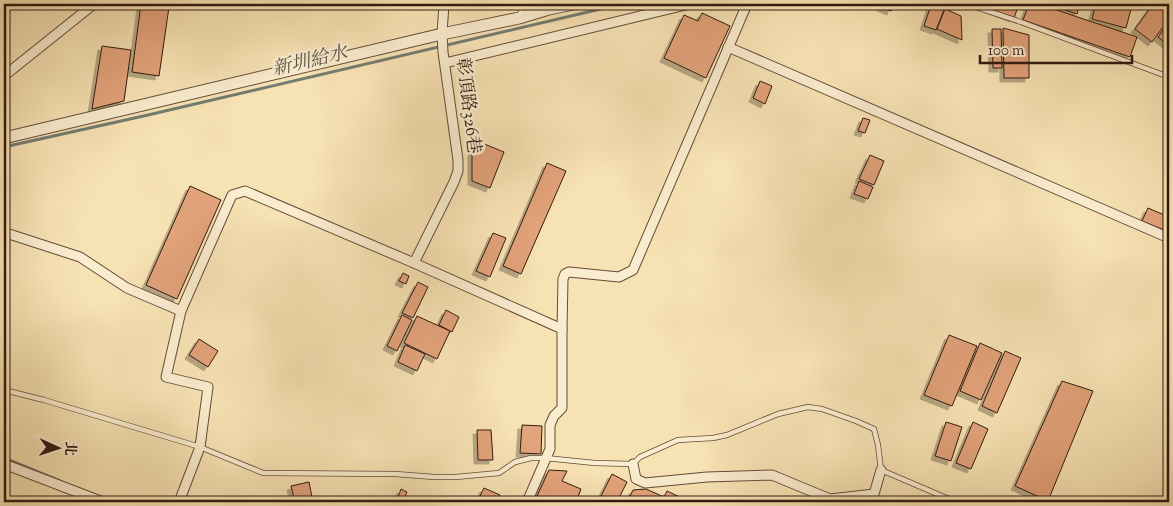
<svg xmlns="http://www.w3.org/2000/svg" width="1173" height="506" viewBox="0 0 1173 506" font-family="'Sorts Mill Goudy','Noto Serif TC',serif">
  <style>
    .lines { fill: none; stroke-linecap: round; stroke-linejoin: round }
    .stream { stroke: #737c71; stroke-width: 3 }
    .building { fill: #e2a27a; stroke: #321a10; filter: url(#shadow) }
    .service-casing { stroke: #634c39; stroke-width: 6 }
    .minor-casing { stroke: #634c39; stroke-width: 11 }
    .tertiary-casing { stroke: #634c39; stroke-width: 13 }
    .service { stroke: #faecce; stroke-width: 4.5 }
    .minor { stroke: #faecce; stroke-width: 9 }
    .tertiary { stroke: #faecce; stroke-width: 11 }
    .labels { text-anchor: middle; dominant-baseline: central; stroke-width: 5; stroke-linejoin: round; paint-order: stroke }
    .street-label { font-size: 18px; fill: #321a10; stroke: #faecce }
    .water-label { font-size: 19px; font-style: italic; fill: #585349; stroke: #faecce }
  </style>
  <defs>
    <filter id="shadow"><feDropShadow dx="-4" dy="4" stdDeviation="0" flood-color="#0004"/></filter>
  </defs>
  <rect width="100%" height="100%" fill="#f7e2b3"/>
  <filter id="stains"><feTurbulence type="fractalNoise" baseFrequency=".004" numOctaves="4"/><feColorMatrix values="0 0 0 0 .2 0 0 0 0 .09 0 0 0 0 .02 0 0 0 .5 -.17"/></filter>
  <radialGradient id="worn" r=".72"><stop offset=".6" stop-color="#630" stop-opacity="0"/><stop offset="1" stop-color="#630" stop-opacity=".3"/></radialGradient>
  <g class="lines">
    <g class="stream">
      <polyline points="4,147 148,115 622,4"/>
      <polyline points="4,458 60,481"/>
    </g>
  </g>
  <g class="building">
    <polygon points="141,4 169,7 159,76 132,72"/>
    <polygon points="882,4 893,4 891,11 881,7"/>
    <polygon points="976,4 1019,4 1014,18"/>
    <polygon points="1029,4 1039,4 1137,37 1130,57 1023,20"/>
    <polygon points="1048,4 1080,4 1077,14"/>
    <polygon points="1096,4 1110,4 1131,9 1126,28 1092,19"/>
    <polygon points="1153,4 1169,4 1169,19 1152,42 1135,29"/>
    <polygon points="931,5 944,10 936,30 924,26"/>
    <polygon points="945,9 961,16 962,40 937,29"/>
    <polygon points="702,13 730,26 706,78 664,58 684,15 698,21"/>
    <polygon points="1169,22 1169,46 1158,37"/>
    <polygon points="1003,28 1029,35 1029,78 1004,78"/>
    <polygon points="992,29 1001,29 1002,68 993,68"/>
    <polygon points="4,39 9,43 4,51"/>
    <polygon points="102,46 131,50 124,101 92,109"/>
    <polygon points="760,81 772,86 765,104 753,98"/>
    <polygon points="863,118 870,120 865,133 858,131"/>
    <polygon points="472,139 504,152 490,188 472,181"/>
    <polygon points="870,155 884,161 874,185 859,179"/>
    <polygon points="547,163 566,171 521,274 503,266"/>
    <polygon points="859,181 873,187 868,199 854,194"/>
    <polygon points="190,186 221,200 177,299 146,285"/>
    <polygon points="1148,208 1169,217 1169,232 1142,221"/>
    <polygon points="493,233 506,238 490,277 476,271"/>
    <polygon points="403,273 409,276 406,284 399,281"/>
    <polygon points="418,282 428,287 413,318 402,313"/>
    <polygon points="446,310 459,317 452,332 439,325"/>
    <polygon points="402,315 412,320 397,351 387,346"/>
    <polygon points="417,316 450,331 437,359 404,343"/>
    <polygon points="949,335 977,346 952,406 924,395"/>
    <polygon points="199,339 218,351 208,367 189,355"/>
    <polygon points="980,343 1002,353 981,400 960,391"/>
    <polygon points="405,345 425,354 417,371 398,362"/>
    <polygon points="1005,351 1021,358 997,413 982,406"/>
    <polygon points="1062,381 1093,391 1048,501 1015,486"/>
    <polygon points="946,422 962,427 951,461 935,456"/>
    <polygon points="973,422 988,429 971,469 956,463"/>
    <polygon points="522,425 542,426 541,454 520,453"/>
    <polygon points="477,430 491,430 493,460 478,460"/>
    <polygon points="549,470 567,471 562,481 581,489 576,502 552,502 537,496"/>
    <polygon points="612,474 627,482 617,502 598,502"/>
    <polygon points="309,482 313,502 295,502 291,486"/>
    <polygon points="484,488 500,495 497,502 477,502"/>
    <polygon points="401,489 407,492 404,499 398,497"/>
    <polygon points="646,489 664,497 667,491 690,502 627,502 633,490"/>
  </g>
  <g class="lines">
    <g class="service-casing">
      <g id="service">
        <polyline points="967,4 1021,22 1169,77"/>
        <polyline points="519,17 524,4"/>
        <polyline points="4,390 44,400 200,447 263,473 395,474 434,477 456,477 499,473 515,462 531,458 545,458 595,463 633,464 640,457 678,440 713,438 727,435 778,414 808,407 822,409 856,421 874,429 878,445 881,470 956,502"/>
      </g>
    </g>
    <g class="minor-casing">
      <g id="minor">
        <polyline points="728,47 1169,238"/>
        <polyline points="445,63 690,4"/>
        <polyline points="4,76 94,4"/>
        <polyline points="4,240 6,233 80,257 127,288 181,311"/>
        <polyline points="414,263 454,182 458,171 458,160 443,52 442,34 444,4"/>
        <polyline points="562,329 563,279 565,274 569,272 619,277 633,270 747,4"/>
        <polyline points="4,464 103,502"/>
        <polyline points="633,464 636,479 645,483 707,477 772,475 830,499 874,494 881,470"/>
        <polyline points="179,502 200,447 208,387 166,377 181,311 232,195 245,191 414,263 562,329 562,408 554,416 550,425 550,449 527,502"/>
      </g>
    </g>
    <g class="tertiary-casing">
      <polyline id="tertiary" points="4,138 442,34 519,18 549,9 573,4"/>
    </g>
    <use href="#service" class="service"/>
    <use href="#minor" class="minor"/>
    <use href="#tertiary" class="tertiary"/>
  </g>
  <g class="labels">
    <g class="street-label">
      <text transform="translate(467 106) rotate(83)">彰頂路326巷</text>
    </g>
    <g class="water-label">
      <text transform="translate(310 62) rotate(-13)">新圳給水</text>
    </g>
  </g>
  <rect width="1173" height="506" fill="none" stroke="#f7e2b3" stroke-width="20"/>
  <rect x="5" y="5" width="1163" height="496" fill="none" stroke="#321a10" stroke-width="2.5"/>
  <rect x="10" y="10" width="1153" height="486" fill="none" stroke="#321a10"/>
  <g transform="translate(58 448) rotate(93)" stroke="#faecce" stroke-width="4" paint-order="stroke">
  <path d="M0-4L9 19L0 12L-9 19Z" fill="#321a10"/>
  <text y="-8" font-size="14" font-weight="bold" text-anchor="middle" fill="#321a10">北</text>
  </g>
  <path d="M980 55v8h152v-8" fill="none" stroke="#321a10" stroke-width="2.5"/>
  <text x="988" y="55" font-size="15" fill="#321a10" stroke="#faecce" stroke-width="4" paint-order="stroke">100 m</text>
  <rect width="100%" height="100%" filter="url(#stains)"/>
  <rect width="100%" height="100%" fill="url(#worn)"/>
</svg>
